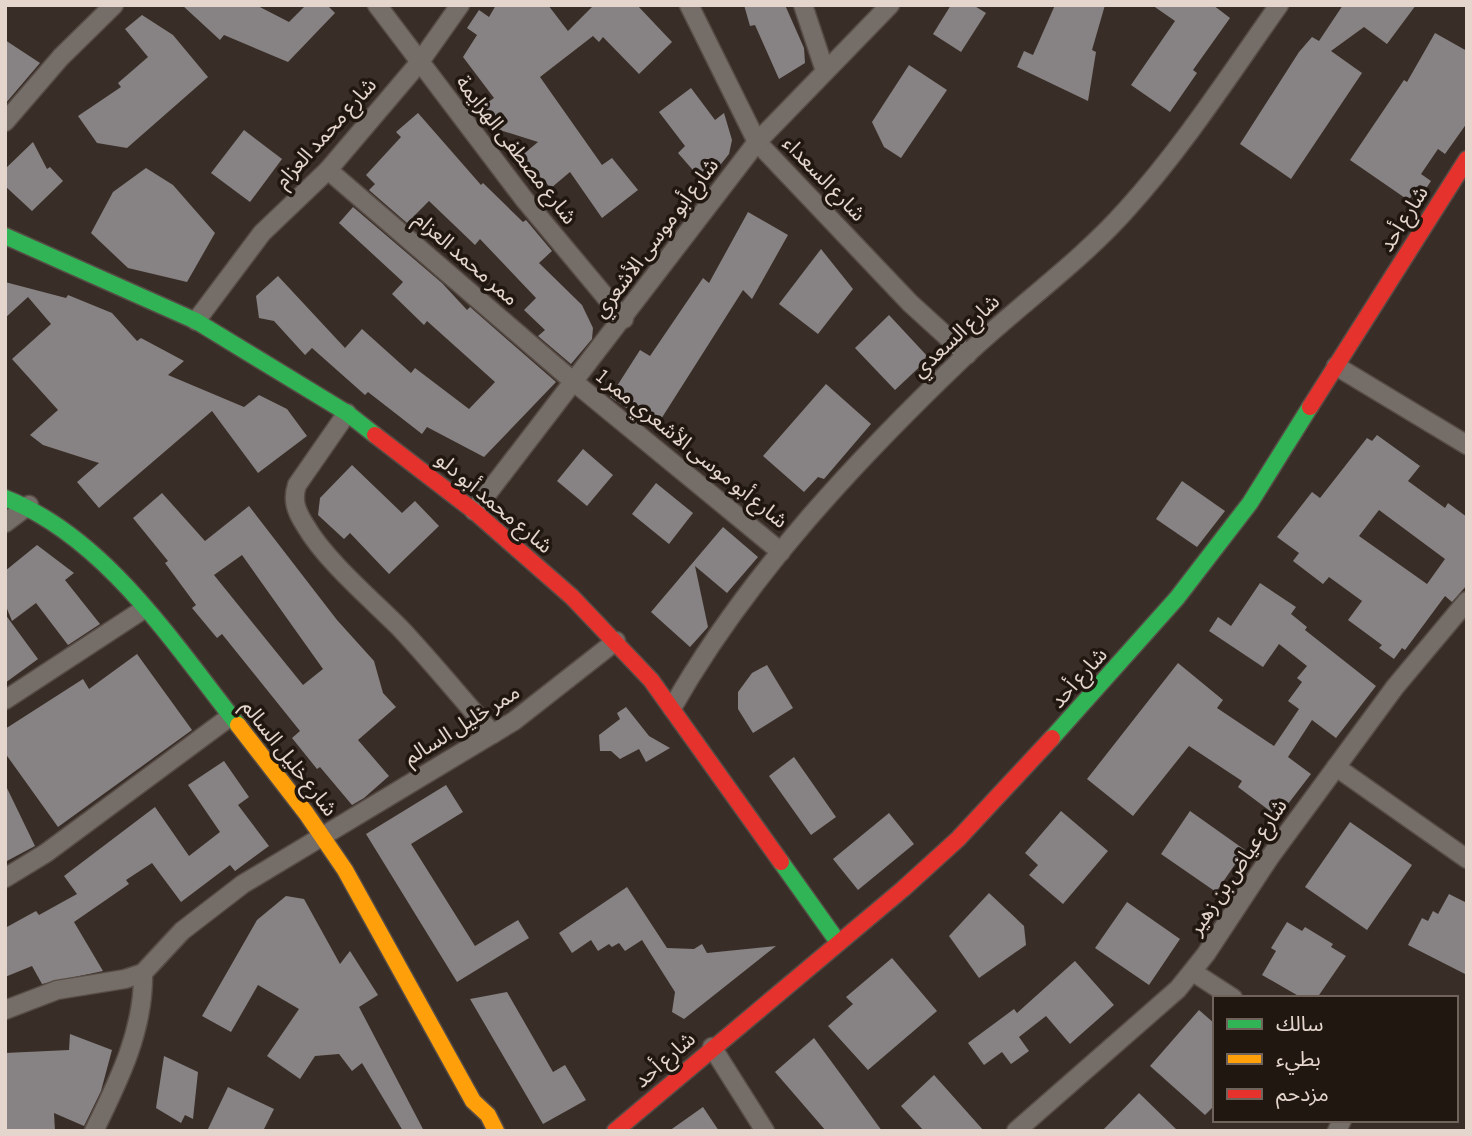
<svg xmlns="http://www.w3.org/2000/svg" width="1472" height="1136" viewBox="0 0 1472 1136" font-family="'Sofia Sans Condensed','Noto Sans Arabic',sans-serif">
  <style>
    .building { fill: #878283; fill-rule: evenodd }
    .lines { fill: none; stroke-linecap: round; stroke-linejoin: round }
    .street-casing { stroke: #574c46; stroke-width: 21 }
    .fast-casing { stroke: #574c46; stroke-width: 19 }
    .slow-casing { stroke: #574c46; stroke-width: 19 }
    .jam-casing { stroke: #574c46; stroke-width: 19 }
    .street { stroke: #756d67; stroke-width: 18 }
    .fast { stroke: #30b455; stroke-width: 16 }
    .slow { stroke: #ff9f0a; stroke-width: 16 }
    .jam { stroke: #e5322d; stroke-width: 16 }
    .labels { text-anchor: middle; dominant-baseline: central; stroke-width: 7; stroke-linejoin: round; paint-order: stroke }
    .street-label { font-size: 21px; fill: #e4d6cd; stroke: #211711 }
  </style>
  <rect width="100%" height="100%" fill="#392e27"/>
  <g class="building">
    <polygon points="182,5 256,5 289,22 306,5 327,5 335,13 288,62 224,35 220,40"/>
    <polygon points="496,5 548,5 568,31 594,5 637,5 672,42 639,74 603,37 599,42 593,36 540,77 602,165 612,158 638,190 602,218 570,172 551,188 520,157 538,142 484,125 484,105 494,98 463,57 477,35 467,28 479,10 489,17"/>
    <polygon points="744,5 785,5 804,48 805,63 779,79 755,25 750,26"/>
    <polygon points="951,5 973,5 986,13 961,52 933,34"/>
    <polygon points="1055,5 1105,5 1092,50 1096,52 1088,101 1017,67 1024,51 1033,55"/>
    <polygon points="1152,5 1213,5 1230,18 1193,70 1197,73 1170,112 1131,85 1175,21"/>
    <polygon points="1343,5 1416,5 1387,44 1364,27 1331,51 1362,73 1291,179 1240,144 1299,52 1312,37 1319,41"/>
    <polygon points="142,15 173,35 208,77 127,148 97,143 78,116 121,87 118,83 148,57 125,29"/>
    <polygon points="1435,33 1467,51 1467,123 1445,154 1438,149 1421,174 1431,181 1419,199 1413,195 1408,200 1350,160 1404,80 1407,82"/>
    <polygon points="5,40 40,63 5,104"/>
    <polygon points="909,65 947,90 901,158 884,147 872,122"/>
    <polygon points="691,88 715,120 724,113 732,140 729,154 705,184 678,153 685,146 659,112"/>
    <polygon points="418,113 481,185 483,183 523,222 526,220 552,251 539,263 582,305 593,328 592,339 571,364 538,336 545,330 524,310 536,298 480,239 475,245 429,201 407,223 369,190 375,184 366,175 401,137 396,132"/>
    <polygon points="244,130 282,159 250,202 211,173"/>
    <polygon points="33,142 47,169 50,167 63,181 32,211 5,186 5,169"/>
    <polygon points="146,168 173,185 215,233 187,282 128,268 91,233 113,192"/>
    <polygon points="353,207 442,283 467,310 470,307 556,382 484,457 427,427 422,434 368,392 365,395 312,348 305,355 274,321 259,318 256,296 278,276 345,348 362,329 411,373 415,368 469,409 495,382 427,321 424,325 392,294 403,282 339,223"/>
    <polygon points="748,212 788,235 752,299 743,290 656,427 610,397 640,350 650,356 703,278 709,283"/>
    <polygon points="821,249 853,289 818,334 779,304"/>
    <polygon points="5,282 66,298 68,295 112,313 137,341 141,338 184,361 168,375 244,407 259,395 287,409 307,436 258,473 212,411 99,508 77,482 99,463 43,445 30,435 58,410 12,359 51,324 28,297 5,318"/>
    <polygon points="889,315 929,358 895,390 855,348"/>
    <polygon points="826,384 871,424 824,479 818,477 804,492 763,456"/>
    <path d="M1377 435 1420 466 1408 481 1445 508 1448 503 1467 517V585L1452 602 1445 596 1405 650 1402 648 1394 659 1379 648 1382 645 1348 620 1362 601 1329 577 1323 584 1293 561 1299 553 1277 537 1312 492 1320 498 1367 438 1372 441ZM1379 510 1445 559 1427 584 1359 536Z"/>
    <polygon points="583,449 613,475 587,506 557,481"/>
    <polygon points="352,465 402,513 415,501 439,526 389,574 350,533 344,539 318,515 320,498"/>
    <polygon points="1182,481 1225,511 1197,547 1156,519"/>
    <polygon points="656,483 693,513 669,544 632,514"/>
    <path d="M162 493 205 541 249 506 337 620 374 661 383 693 396 707 358 740 389 776 364 798 352 805 320 767 317 769 292 738 300 731 222 634 217 638 192 608 196 605 165 563 168 561 133 518ZM242 555 323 669 303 685 214 575Z"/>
    <polygon points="723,527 758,557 727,593 695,566 708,627 690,647 651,612"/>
    <polygon points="37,545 74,573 65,580 100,624 68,645 36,603 12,621 5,604 5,571"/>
    <polygon points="1260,583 1296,607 1291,614 1307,627 1305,630 1376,686 1336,738 1312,720 1288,757 1311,774 1278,817 1238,787 1242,781 1189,746 1133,816 1087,779 1178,663 1223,700 1217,708 1274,746 1299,709 1288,701 1302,682 1297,678 1307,666 1279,644 1263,667 1209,631 1218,617 1231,626"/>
    <polygon points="5,614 38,659 5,683"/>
    <polygon points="137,654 192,730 58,827 5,753 5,729 83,679 89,689"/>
    <polygon points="767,665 793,708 753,733 738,709 738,692 752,673"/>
    <polygon points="626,707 649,736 670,748 646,762 639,749 620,759 611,751 600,751 599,735 620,719 617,713"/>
    <polygon points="794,757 836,817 811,835 769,776"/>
    <polygon points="224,761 249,797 238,805 269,846 235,871 230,865 181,902 152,863 126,880 129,884 74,922 103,971 42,984 32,966 5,977 5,928 36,911 39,915 77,894 64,876 155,807 189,856 220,832 188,785"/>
    <polygon points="5,784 35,846 5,862"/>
    <polygon points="446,785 463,812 411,844 475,946 518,920 529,938 457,982 366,834"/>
    <polygon points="1061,811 1108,851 1063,904 1029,875 1038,865 1025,853"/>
    <polygon points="1190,811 1245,850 1216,892 1161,854"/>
    <polygon points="889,813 914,844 858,890 833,859"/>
    <polygon points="1350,822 1412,865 1367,930 1305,887"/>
    <polygon points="627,887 667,948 694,949 702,944 707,953 776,946 684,1019 672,1012 675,992 642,940 625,951 619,943 612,947 609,944 598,951 591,940 572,953 559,933"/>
    <polygon points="989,893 1024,926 1026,945 979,978 949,936"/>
    <polygon points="1449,894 1467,903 1467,975 1408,945 1422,918 1428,921 1433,911 1438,914"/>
    <polygon points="286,896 304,899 340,964 350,951 378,995 359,1007 424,1131 403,1131 362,1063 352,1071 339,1054 315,1056 300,1079 267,1056 299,1009 258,985 231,1032 202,1016 257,920"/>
    <polygon points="1127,902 1180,939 1149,985 1095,948"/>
    <polygon points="1287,922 1302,931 1305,927 1333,944 1331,947 1346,956 1317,998 1302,998 1262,975 1276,951 1271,948"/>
    <polygon points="892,958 937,1011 868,1070 828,1026 853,1004 846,997"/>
    <polygon points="1075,961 1114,1005 1070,1044 1046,1016 1019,1037 1029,1051 1011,1064 1002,1052 984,1065 968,1043 1014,1009 1017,1013"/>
    <polygon points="507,992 553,1072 565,1065 586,1100 543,1124 470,999"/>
    <polygon points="1199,1010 1215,1024 1215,1105 1205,1115 1150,1066"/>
    <polygon points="70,1034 112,1050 101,1091 84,1126 54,1113 55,1131 5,1131 5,1053 69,1050"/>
    <polygon points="814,1038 853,1091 882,1131 826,1131 775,1072"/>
    <polygon points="164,1056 198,1072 193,1119 185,1115 181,1123 156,1108"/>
    <polygon points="934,1075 984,1131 924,1131 901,1106"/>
    <polygon points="228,1087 274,1109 263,1131 207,1131"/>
    <polygon points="1139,1093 1178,1131 1102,1131"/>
    <polygon points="703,1107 719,1131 669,1131"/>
  </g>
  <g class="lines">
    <g class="street-casing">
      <g id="street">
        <polyline points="377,5 524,199 624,319"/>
        <polyline points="689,5 757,142 910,303 967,355"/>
        <polyline points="803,5 825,71"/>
        <polyline points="5,122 61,57 114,5"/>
        <polyline points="328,170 574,382 781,552"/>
        <polyline points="196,321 262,233 328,170 419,63 460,5"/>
        <polyline points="1336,366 1467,445"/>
        <path d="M347 413 297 485C292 500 296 511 305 525 325 560 371 599 400 628 432 662 462 699 493 734"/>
        <polyline points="474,511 757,142 890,5"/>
        <polyline points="5,523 29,505"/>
        <polyline points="5,700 144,609"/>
        <path d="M672 708C747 576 857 459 966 355 1019 305 1079 263 1127 209 1184 146 1230 74 1279 5"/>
        <polyline points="1336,767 1467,859"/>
        <polyline points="5,878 46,853 231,716"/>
        <polyline points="1193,972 1233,998"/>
        <polyline points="5,1010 57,990 125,979 143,973 182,931 243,884 514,721 616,641"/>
        <polyline points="712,1047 765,1131"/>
        <path d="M94 1131C119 1080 144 1030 143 973"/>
        <polyline points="1016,1131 1178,989 1206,954 1270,857 1395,687 1467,601"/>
        <polyline points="1337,1131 1342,1120"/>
      </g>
    </g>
    <g class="fast-casing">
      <g id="fast">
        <polyline points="5,236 196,321 347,413 375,435"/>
        <path d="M5 498C105 537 173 643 238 725"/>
        <polyline points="1052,738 1177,598 1250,503 1310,407"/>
        <polyline points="781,862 838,942"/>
      </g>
    </g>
    <g class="slow-casing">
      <polyline id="slow" points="238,725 306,813 345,870 473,1101 488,1115 496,1131"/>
    </g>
    <g class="jam-casing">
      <g id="jam">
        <polyline points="1310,407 1467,159"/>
        <polyline points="375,435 474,511 572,597 651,680 781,862"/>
        <polyline points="615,1131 903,889 958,839 1052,738"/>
      </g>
    </g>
    <use href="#street" class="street"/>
    <use href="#fast" class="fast"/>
    <use href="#slow" class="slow"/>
    <use href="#jam" class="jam"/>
  </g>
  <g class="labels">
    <g class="street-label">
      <text transform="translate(326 133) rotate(-48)">شارع محمد العزام</text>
      <text transform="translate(516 150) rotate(52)">شارع مصطفى الهزايمة</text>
      <text transform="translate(824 179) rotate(46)">شارع السعداء</text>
      <text transform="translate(1404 219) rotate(-58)">شارع أحد</text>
      <text transform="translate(656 238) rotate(-53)">شارع أبو موسى الأشعري</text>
      <text transform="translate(466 259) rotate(41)">ممر محمد العزام</text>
      <text transform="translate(956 336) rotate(-43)">شارع السعدي</text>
      <text transform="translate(692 449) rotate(39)">شارع أبو موسى الأشعري ممر 1</text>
      <text transform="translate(494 503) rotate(40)">شارع محمد أبو دلو</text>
      <text transform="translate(1079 678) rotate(-48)">شارع أحد</text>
      <text transform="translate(462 725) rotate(-32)">ممر خليل السالم</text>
      <text transform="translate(289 758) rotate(52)">شارع خليل السالم</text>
      <text transform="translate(1238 867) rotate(-56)">شارع عياض بن زهير</text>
      <text transform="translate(665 1060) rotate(-41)">شارع أحد</text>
    </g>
  </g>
  <rect width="1472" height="1136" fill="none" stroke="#e4d6cd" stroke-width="14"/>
  <rect x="1213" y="996" width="245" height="126" fill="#211711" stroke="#6f635c" stroke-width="2"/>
  <rect x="1227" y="1019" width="35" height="10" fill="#30b455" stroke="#6f635c" stroke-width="2"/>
  <text x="1276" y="1031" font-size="21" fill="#e4d6cd">سالك</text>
  <rect x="1227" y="1054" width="35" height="10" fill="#ff9f0a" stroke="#6f635c" stroke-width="2"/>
  <text x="1276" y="1066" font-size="21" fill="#e4d6cd">بطيء</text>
  <rect x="1227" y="1089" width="35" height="10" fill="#e5322d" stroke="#6f635c" stroke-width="2"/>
  <text x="1276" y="1101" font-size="21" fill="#e4d6cd">مزدحم</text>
</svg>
